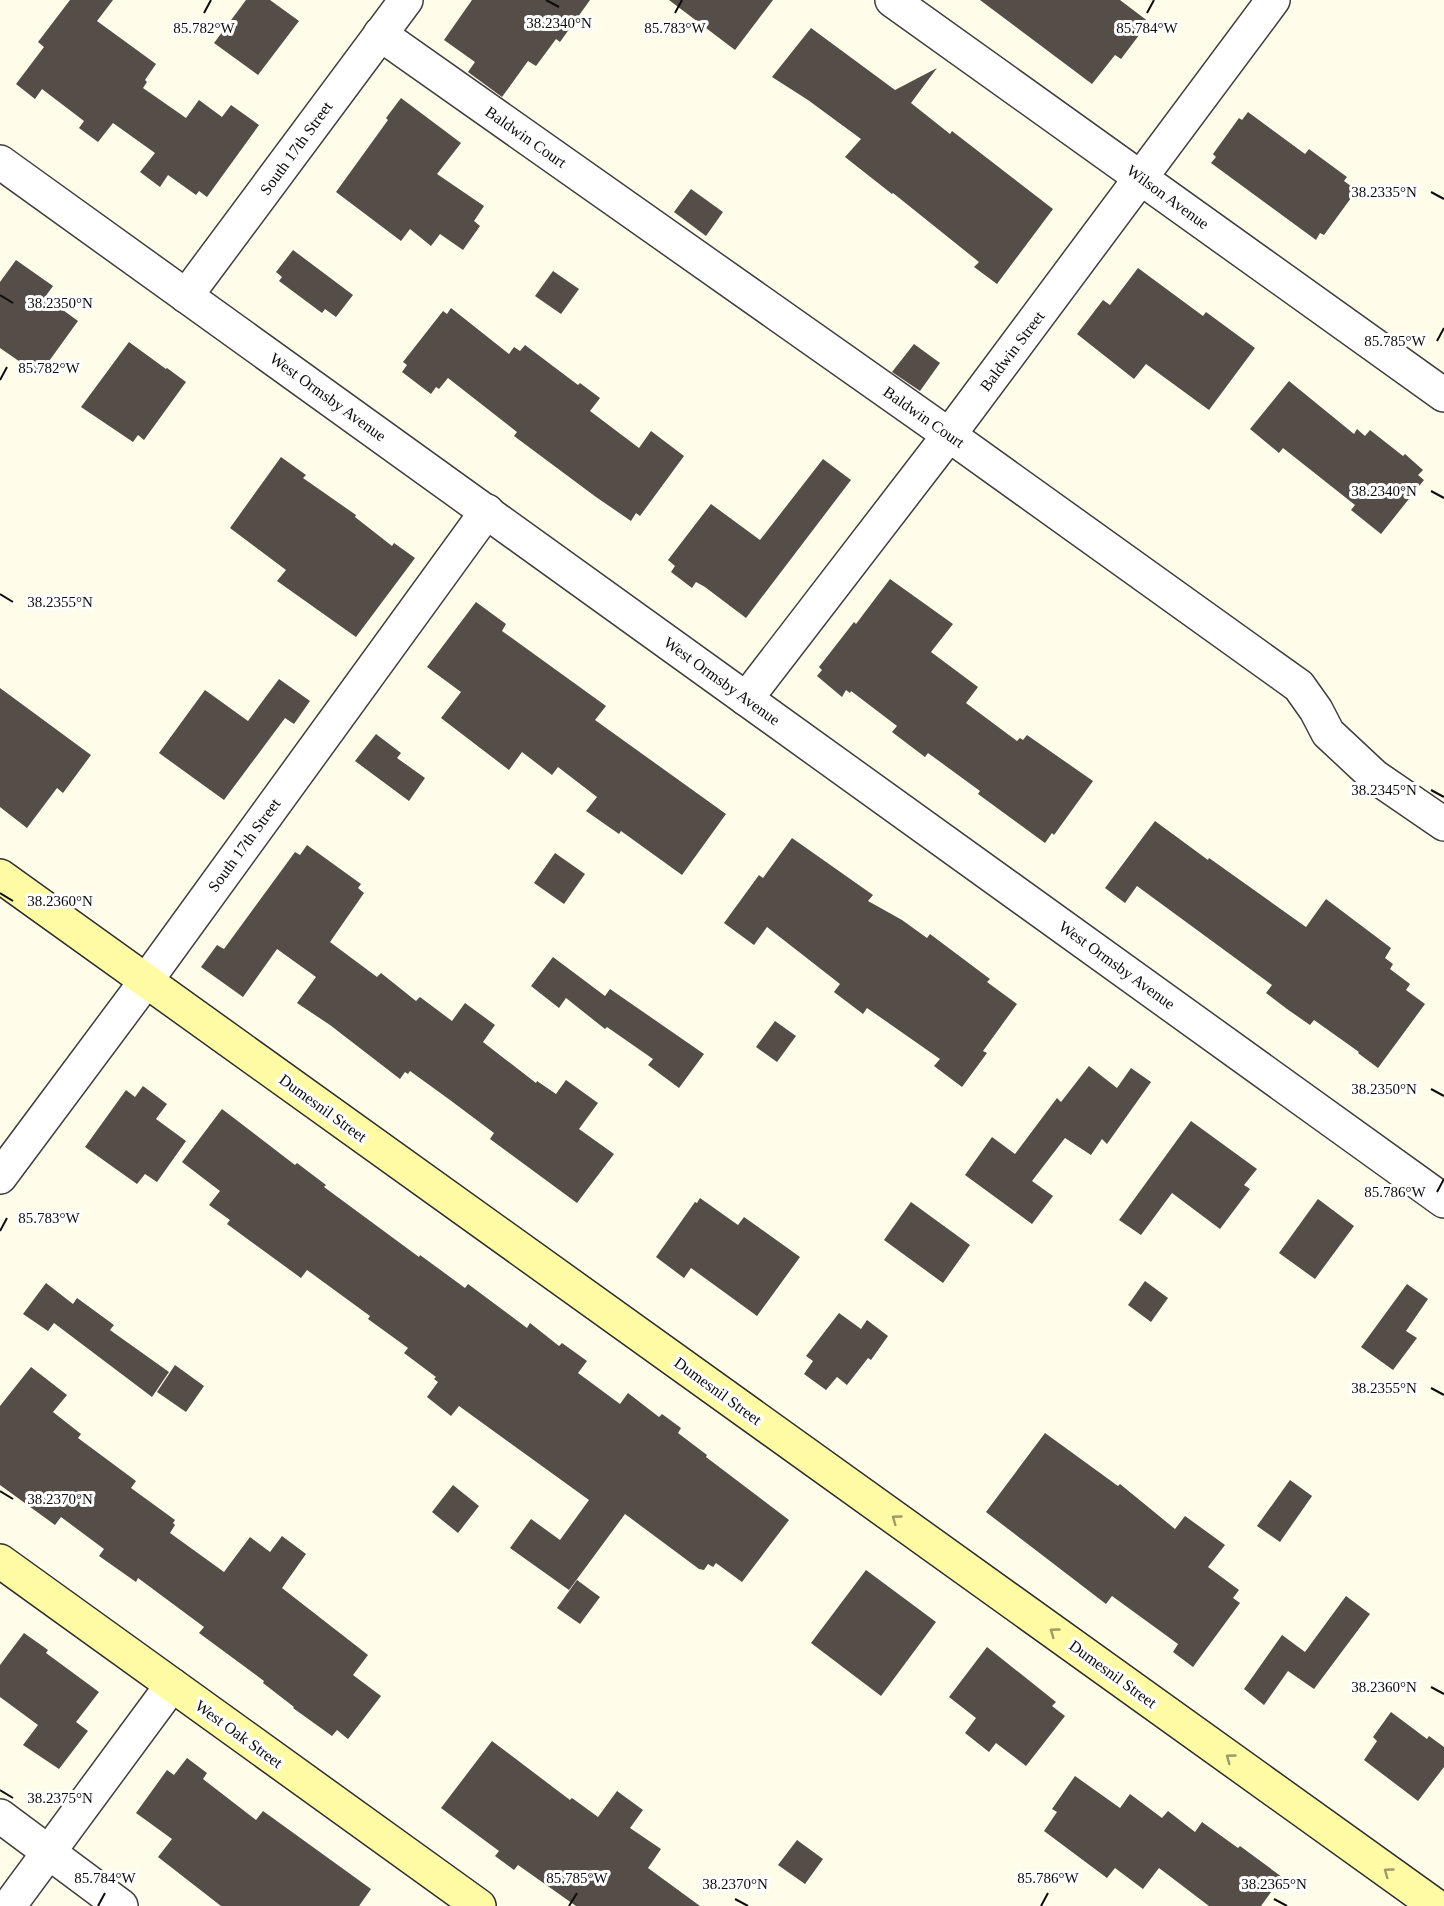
<svg xmlns="http://www.w3.org/2000/svg" width="1444" height="1906" font-family="Georgia,serif">
  <style>
    .building { fill: #554d48 }
    .lines { fill: none; stroke-linecap: round; stroke-linejoin: round }
    .street-casing { stroke: #3f3f3f; stroke-width: 36 }
    .secondary-casing { stroke: #2e2e2e; stroke-width: 36 }
    .street { stroke: #fff; stroke-width: 33 }
    .secondary { stroke: #fffba5; stroke-width: 33 }
    .oneway { stroke: #9e9b68 }
    .ticks { fill: none; stroke: #0c0c0c; stroke-width: 2 }
    .labels { text-anchor: middle; dominant-baseline: central; stroke-width: 6; stroke-linejoin: round; paint-order: stroke }
    .street-label { font-size: 16px; fill: #0c0c0c; stroke: #fff }
    .ticks-label { font-size: 15px; text-anchor: middle; fill: #0c0c0c; stroke: #fff; stroke-width: 6; stroke-linejoin: round; paint-order: stroke }
  </style>
  <rect width="100%" height="100%" fill="#fffcea"/>
  <g class="building">
    <path d="M70 0H113L97 21 156 64 145 80 147 82 143 88 186 118 199 100 222 117 231 105 259 125 207 197 199 191 196 195 168 175 160 187 140 172 155 153 113 123 98 142 79 128 84 121 42 89 35 99 16 84 44 47 38 42Z"/>
    <path d="M246 0H270L299 21 258 75 214 43Z"/>
    <path d="M472 0H590L560 42 556 39 536 66 528 61 502 97 468 72 475 62 444 40Z"/>
    <path d="M669 0H773L735 50Z"/>
    <path d="M980 0H1120L1149 22 1121 59 1115 55 1092 84Z"/>
    <path d="M811 28 895 90 937 68 911 103 950 134 952 131 1053 209 997 284 974 267 979 262 893 193 892 194 845 157 861 139 808 100 772 77Z"/>
    <path d="M401 98 461 143 437 174 484 206 474 221 480 226 463 250 440 234 431 246 410 229 401 241 336 192 388 120 386 118Z"/>
    <path d="M1248 112 1305 154 1309 149 1347 177 1344 181 1355 189 1349 196 1351 198 1324 235 1320 233 1316 240 1211 163 1216 157 1213 154 1239 118 1242 120Z"/>
    <path d="M691 189 723 212 706 236 674 212Z"/>
    <path d="M293 250 353 295 336 317 325 309 322 313 279 281 282 277 276 272Z"/>
    <path d="M16 260 53 286 45 297 78 321 39 375 0 348V282Z"/>
    <path d="M1138 268 1203 316 1206 312 1255 348 1209 410 1146 364 1134 379 1077 334 1103 300 1110 305Z"/>
    <path d="M553 271 579 289 561 314 535 296Z"/>
    <path d="M451 308 509 354 514 347 520 351 525 345 578 385 580 383 600 398 590 411 639 448 651 431 684 456 640 516 636 513 631 521 596 497 514 436 517 432 448 378 439 389 436 387 431 394 402 372 407 365 403 362 443 311 447 314Z"/>
    <path d="M129 342 166 369 167 368 186 382 144 440 138 435 133 442 81 407Z"/>
    <path d="M914 344 940 363 920 391 892 372Z"/>
    <path d="M1289 381 1354 434 1357 429 1365 436 1370 430 1403 456 1405 454 1423 470 1418 475 1424 480 1381 534 1351 510 1355 505 1283 448 1279 453 1250 429Z"/>
    <path d="M281 457 306 475 303 478 356 515 355 517 392 546 394 543 415 558 356 637 277 581 286 570 230 528Z"/>
    <path d="M823 459 851 480 746 618 705 587 696 582 692 588 671 572 675 566 668 560 711 504 760 540Z"/>
    <path d="M890 579 953 624 931 652 978 687 966 703 1017 741 1020 738 1023 740 1027 735 1093 781 1054 835 1052 833 1045 843 978 794 980 791 928 753 925 757 892 732 897 726 851 691 850 693 846 690 842 697 817 676 822 670 819 667 854 622 856 624Z"/>
    <path d="M476 602 506 624 502 631 606 706 595 720 726 814 682 875 621 831 619 834 586 811 597 797 558 767 552 775 522 752 509 770 441 718 461 692 427 667Z"/>
    <path d="M279 679 310 701 294 724 285 718 224 800 159 753 205 690 248 721Z"/>
    <path d="M0 688 91 755 63 793 57 788 27 828 0 807Z"/>
    <path d="M376 734 401 753 397 758 425 778 409 801 355 761Z"/>
    <path d="M1155 821 1208 860 1209 858 1306 927 1326 899 1391 948 1385 958 1393 964 1390 969 1410 984 1406 990 1425 1004 1378 1068 1358 1053 1359 1052 1314 1020 1310 1025 1287 1009 1266 993 1272 985 1137 886 1125 903 1105 888Z"/>
    <path d="M792 838 873 895 868 901 902 920 927 938 930 934 990 979 987 982 1017 1004 983 1051 987 1053 962 1087 934 1066 940 1059 867 1008 863 1014 834 992 840 984 767 927 754 945 724 923 759 875 763 878Z"/>
    <path d="M307 845 361 884 358 888 364 893 330 942 377 977 381 973 416 1001 420 997 452 1021 465 1003 495 1025 483 1042 536 1083 537 1081 556 1094 566 1080 598 1103 579 1129 614 1154 577 1203 490 1139 494 1133 450 1100 410 1071 408 1074 405 1072 400 1079 330 1025 297 1003 316 977 277 949 243 997 201 967 217 945 224 949 295 852 300 855Z"/>
    <path d="M555 853 585 874 564 904 534 883Z"/>
    <path d="M553 957 605 996 610 989 704 1054 679 1088 648 1065 653 1059 607 1027 605 1029 566 998 559 1008 531 986Z"/>
    <path d="M775 1021 796 1036 777 1062 756 1047Z"/>
    <path d="M1089 1066 1117 1088 1131 1068 1151 1082 1107 1144 1102 1139 1091 1155 1065 1138 1032 1181 1053 1196 1032 1224 965 1175 992 1137 1015 1154 1057 1098 1061 1102Z"/>
    <path d="M143 1086 167 1104 156 1119 186 1141 157 1182 145 1174 137 1184 85 1147 126 1090 135 1097Z"/>
    <path d="M222 1109 295 1165 297 1163 326 1185 324 1187 419 1257 420 1255 465 1288 468 1284 527 1328 530 1323 559 1346 562 1343 587 1361 578 1373 620 1404 628 1393 659 1417 662 1414 681 1428 678 1433 707 1455 706 1457 789 1520 742 1582 716 1563 713 1567 708 1564 704 1570 699 1569 625 1514 569 1590 510 1548 531 1519 560 1540 589 1500 459 1406 451 1416 427 1397 438 1382 434 1379 436 1377 404 1353 408 1348 368 1319 370 1316 307 1270 301 1278 227 1224 230 1220 209 1205 220 1191 182 1162Z"/>
    <path d="M1191 1121 1257 1169 1244 1185 1250 1189 1220 1229 1172 1193 1141 1235 1119 1220Z"/>
    <path d="M700 1198 738 1225 744 1217 800 1257 757 1316 691 1268 684 1278 656 1257 695 1202 697 1203Z"/>
    <path d="M1318 1199 1354 1226 1315 1279 1279 1253Z"/>
    <path d="M911 1202 970 1245 943 1283 884 1240Z"/>
    <path d="M1145 1281 1168 1298 1151 1322 1128 1305Z"/>
    <path d="M46 1283 73 1304 77 1298 114 1325 110 1330 169 1372 152 1397 54 1323 48 1331 23 1314Z"/>
    <path d="M1407 1284 1428 1299 1406 1331 1417 1338 1393 1370 1361 1347Z"/>
    <path d="M839 1313 861 1329 867 1320 888 1336 871 1360 868 1358 847 1385 837 1377 826 1390 804 1374 813 1361 806 1356Z"/>
    <path d="M175 1365 204 1386 186 1412 157 1392Z"/>
    <path d="M31 1367 67 1395 53 1412 81 1434 78 1438 136 1481 131 1488 175 1520 173 1523 175 1525 170 1533 224 1572 250 1537 270 1552 282 1536 306 1554 282 1588 368 1655 353 1675 381 1696 348 1739 337 1730 332 1736 293 1708 294 1707 263 1683 264 1681 199 1633 204 1627 138 1578 136 1582 99 1556 104 1549 61 1517 55 1525 0 1485V1406Z"/>
    <path d="M1045 1433 1118 1486 1120 1484 1175 1529 1185 1516 1225 1545 1208 1567 1239 1590 1233 1598 1240 1603 1193 1667 1173 1652 1178 1644 1112 1596 1106 1604 986 1512Z"/>
    <path d="M1290 1480 1312 1496 1280 1542 1257 1526Z"/>
    <path d="M453 1485 479 1506 458 1533 432 1512Z"/>
    <path d="M866 1570 936 1622 881 1696 811 1643Z"/>
    <path d="M577 1580 600 1597 580 1624 557 1608Z"/>
    <path d="M1346 1596 1370 1614 1314 1689 1288 1671 1264 1705 1244 1689 1282 1635 1305 1652Z"/>
    <path d="M24 1633 48 1650 46 1653 99 1692 76 1722 88 1731 59 1769 23 1745 38 1725 0 1697V1665Z"/>
    <path d="M987 1647 1056 1702 1052 1706 1065 1716 1026 1766 996 1743 989 1752 965 1733 976 1718 949 1697Z"/>
    <path d="M1391 1712 1427 1739 1429 1736 1444 1747V1767L1418 1801 1364 1760 1377 1741 1373 1737Z"/>
    <path d="M492 1741 570 1800 572 1798 598 1817 617 1791 643 1810 630 1828 661 1849 648 1868 700 1906H576L518 1865 514 1870 495 1856 499 1851 441 1808Z"/>
    <path d="M187 1758 207 1773 203 1779 256 1820 263 1811 371 1889 359 1906H221L158 1857 172 1839 136 1813 167 1770 174 1775Z"/>
    <path d="M1075 1776 1120 1808 1130 1794 1162 1818 1168 1811 1195 1832 1202 1822 1238 1848 1240 1846 1282 1877 1261 1906H1209L1159 1868 1143 1889 1115 1868 1107 1878 1044 1831 1057 1812 1052 1809Z"/>
    <path d="M797 1840 823 1859 805 1884 778 1865Z"/>
  </g>
  <g class="lines">
    <g class="street-casing">
      <g id="street">
        <path d="M892 0 1444 395"/>
        <path d="M380 34 949 435 1299 686 1316 710 1328 733 1374 776 1444 824"/>
        <path d="M0 162 1444 1201"/>
        <path d="M186 296 406 0"/>
        <path d="M746 699 949 435 1273 0"/>
        <path d="M0 1177 146 981 487 511"/>
        <path d="M0 1816 121 1906"/>
        <path d="M9 1906 172 1685"/>
      </g>
    </g>
    <g class="secondary-casing">
      <g id="secondary">
        <path d="M0 876 1436 1906"/>
        <path d="M0 1561 479 1906"/>
      </g>
    </g>
    <use href="#street" class="street"/>
    <use href="#secondary" class="secondary"/>
  </g>
  <defs><path id="oneway-chevron" d="M-2-3.5L2.5 0L-2 3.5" fill="none" stroke-width="1.6" stroke-linecap="round" stroke-linejoin="round" transform="scale(1.5)"/></defs>
  <g class="oneway">
    <use href="#oneway-chevron" transform="translate(896 1519) rotate(-144)"/>
    <use href="#oneway-chevron" transform="translate(1054 1632) rotate(-144)"/>
    <use href="#oneway-chevron" transform="translate(1230 1758) rotate(-144)"/>
    <use href="#oneway-chevron" transform="translate(1388 1872) rotate(-144)"/>
  </g>
  <path class="ticks" d="M546 0 559 7M204 13 211 0M675 13 682 0M1147 13 1154 0M1431 192 1444 199M0 295 13 303M1437 341 1444 328M0 380 7 367M1431 491 1444 498M0 594 13 602M1431 790 1444 797M0 893 13 901M1431 1089 1444 1096M1437 1192 1444 1179M0 1231 7 1218M1431 1388 1444 1395M0 1491 13 1499M1431 1687 1444 1694M0 1790 13 1798M735 1899 748 1906M1274 1899 1287 1906M98 1906 105 1893M569 1906 577 1893M1041 1906 1048 1893"/>
  <g class="labels">
    <g class="street-label">
      <text transform="translate(526 137) rotate(35)">Baldwin Court</text>
      <text transform="translate(296 148) rotate(-54)">South 17th Street</text>
      <text transform="translate(1168 197) rotate(36)">Wilson Avenue</text>
      <text transform="translate(1012 351) rotate(-53)">Baldwin Street</text>
      <text transform="translate(328 397) rotate(36)">West Ormsby Avenue</text>
      <text transform="translate(924 417) rotate(35)">Baldwin Court</text>
      <text transform="translate(722 681) rotate(36)">West Ormsby Avenue</text>
      <text transform="translate(244 845) rotate(-54)">South 17th Street</text>
      <text transform="translate(1117 965) rotate(36)">West Ormsby Avenue</text>
      <text transform="translate(323 1108) rotate(36)">Dumesnil Street</text>
      <text transform="translate(718 1391) rotate(36)">Dumesnil Street</text>
      <text transform="translate(1113 1674) rotate(36)">Dumesnil Street</text>
      <text transform="translate(239 1734) rotate(36)">West Oak Street</text>
    </g>
  </g>
  <g class="ticks-label">
    <text x="559" y="28">38.2340°N</text>
    <text x="204" y="33">85.782°W</text>
    <text x="675" y="33">85.783°W</text>
    <text x="1147" y="33">85.784°W</text>
    <text x="1384" y="197">38.2335°N</text>
    <text x="60" y="308">38.2350°N</text>
    <text x="1395" y="346">85.785°W</text>
    <text x="49" y="373">85.782°W</text>
    <text x="1384" y="496">38.2340°N</text>
    <text x="60" y="607">38.2355°N</text>
    <text x="1384" y="795">38.2345°N</text>
    <text x="60" y="906">38.2360°N</text>
    <text x="1384" y="1094">38.2350°N</text>
    <text x="1395" y="1197">85.786°W</text>
    <text x="49" y="1223">85.783°W</text>
    <text x="1384" y="1393">38.2355°N</text>
    <text x="60" y="1504">38.2370°N</text>
    <text x="1384" y="1692">38.2360°N</text>
    <text x="60" y="1803">38.2375°N</text>
    <text x="105" y="1883">85.784°W</text>
    <text x="577" y="1883">85.785°W</text>
    <text x="1048" y="1883">85.786°W</text>
    <text x="735" y="1889">38.2370°N</text>
    <text x="1274" y="1889">38.2365°N</text>
  </g>
</svg>
